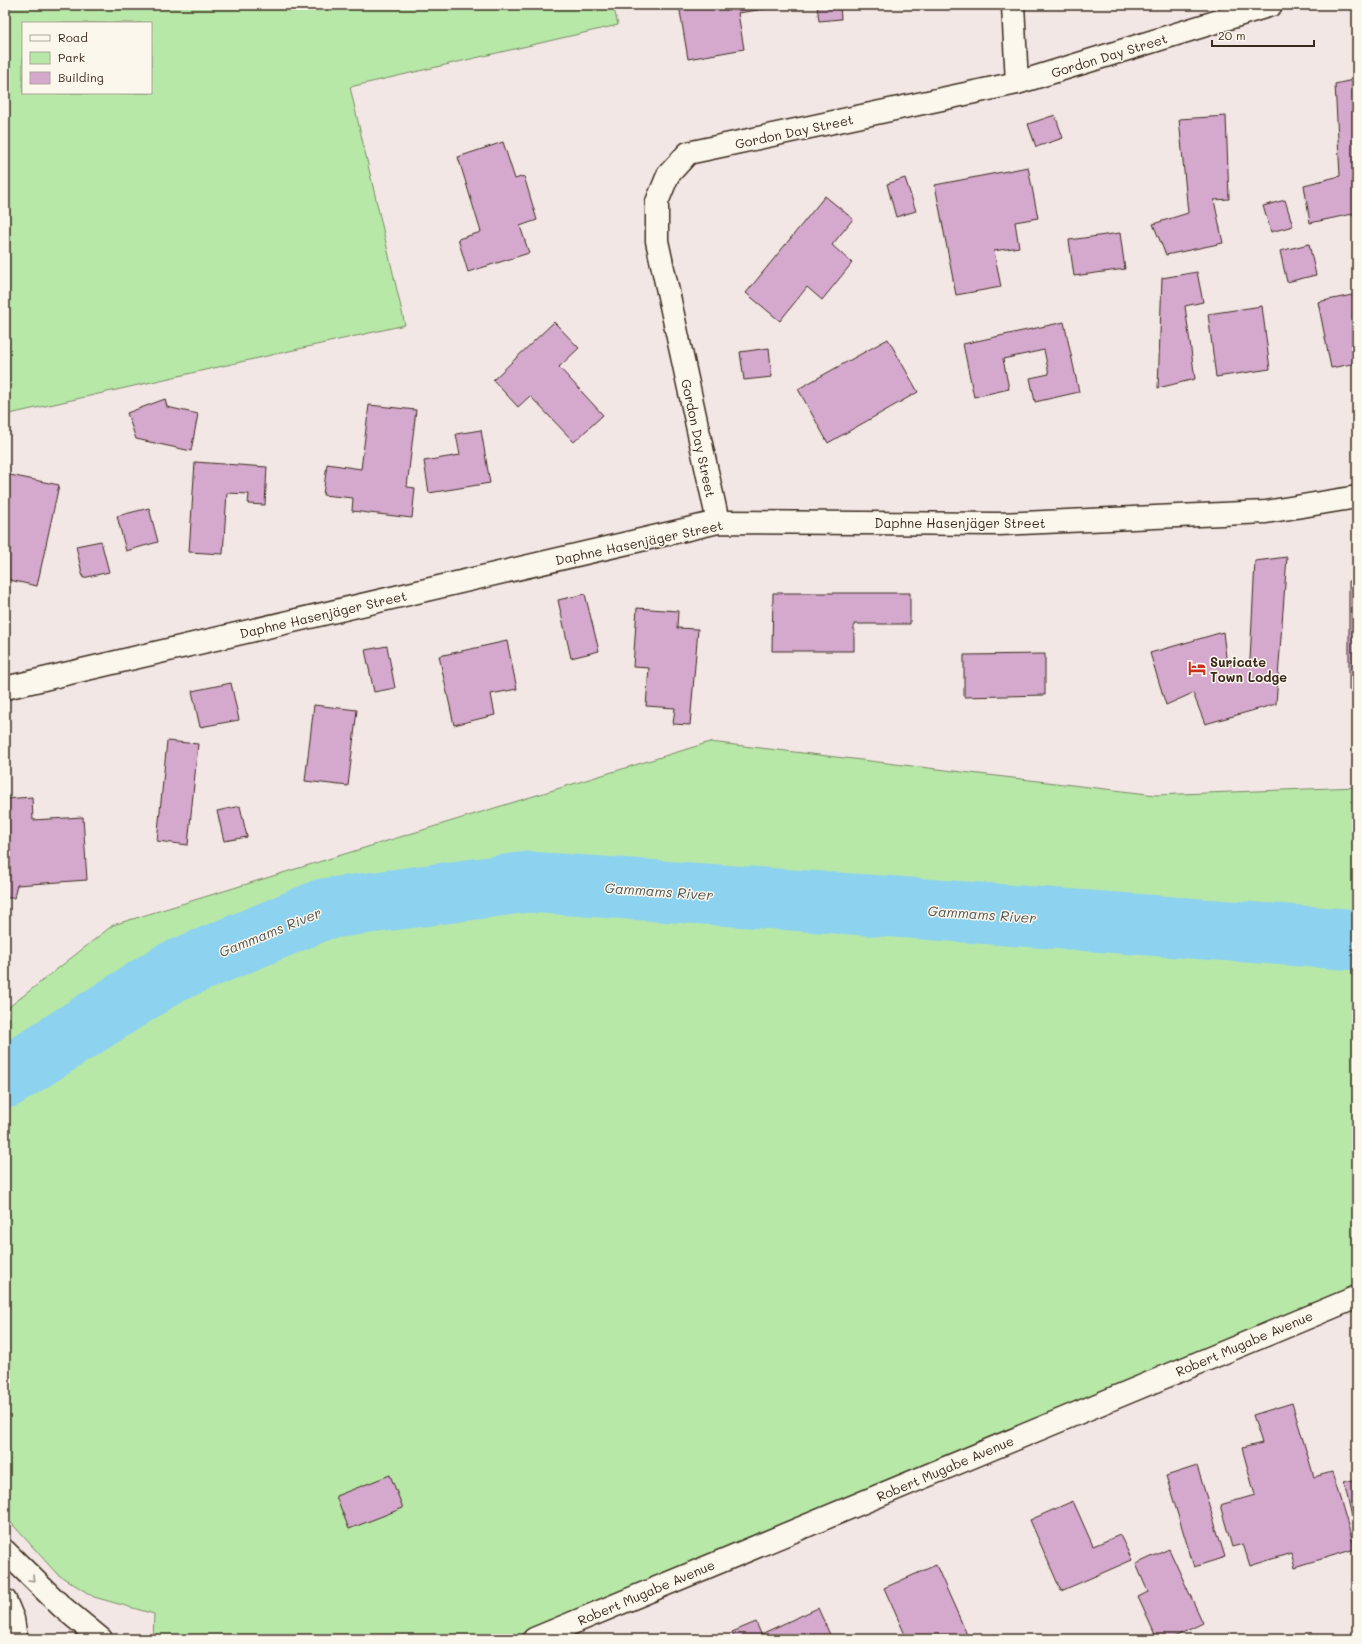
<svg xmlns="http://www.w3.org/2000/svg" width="1362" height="1644" font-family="Mali,sans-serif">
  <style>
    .green { fill: #b7e8a8; stroke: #798963; fill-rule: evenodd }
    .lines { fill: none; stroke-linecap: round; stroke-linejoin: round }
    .river { stroke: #8dd2ef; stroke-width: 61 }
    .building { fill: #d4a9cd; stroke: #3b2a1e }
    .street-casing { stroke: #3b2a1e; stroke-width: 25 }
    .secondary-casing { stroke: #3b2a1e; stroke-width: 25 }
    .street { stroke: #fbf7ec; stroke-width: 22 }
    .secondary { stroke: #fbf7ec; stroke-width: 22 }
    .oneway { stroke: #9b9085 }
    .labels { text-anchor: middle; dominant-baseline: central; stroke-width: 3; stroke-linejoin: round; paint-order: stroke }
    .street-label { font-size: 13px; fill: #3b2a1e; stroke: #fbf7ec }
    .poi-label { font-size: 13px; font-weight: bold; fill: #3b2a1e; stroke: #fbf7ec; text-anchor: start }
    .water-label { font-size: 14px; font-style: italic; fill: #505452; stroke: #fbf7ec }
  </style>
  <rect width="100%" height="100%" fill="#f3e7e6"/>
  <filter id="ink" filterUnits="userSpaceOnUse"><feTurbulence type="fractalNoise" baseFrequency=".025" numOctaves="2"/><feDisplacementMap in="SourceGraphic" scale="8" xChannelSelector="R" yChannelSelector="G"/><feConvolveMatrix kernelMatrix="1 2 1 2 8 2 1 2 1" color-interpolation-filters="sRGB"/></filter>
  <g filter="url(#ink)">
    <g class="green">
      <path d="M5 5H613L618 25 350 87 405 325 5 415ZM23 23H151V93H23Z"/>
      <path d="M710 742 1156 795 1357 787V1297L534 1639H153L154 1614 94 1597 57 1574 5 1516V1040L7 1039 9 1007 113 925Z"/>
    </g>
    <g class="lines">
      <path class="river" d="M5 1078 170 973 324 909 528 882 896 907 1357 940"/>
    </g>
    <g class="building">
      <path d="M679 5H784V6L738 13 744 49 688 59Z"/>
      <path d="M817 5H840L841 19 819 21Z"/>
      <path d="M1357 79V213L1310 223 1304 185 1340 176 1335 84Z"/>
      <path d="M1055 115 1063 138 1036 147 1028 124Z"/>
      <path d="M1226 116 1229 199 1214 200 1223 243 1166 255 1153 224 1188 213 1179 119Z"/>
      <path d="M503 142 515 179 524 176 537 220 520 226 529 253 468 272 458 239 481 232 458 157Z"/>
      <path d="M1028 167 1038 218 1015 222 1019 247 994 251 1001 287 956 295 935 185Z"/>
      <path d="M905 178 916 211 896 217 887 184Z"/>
      <path d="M825 196 853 219 832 245 852 263 822 300 807 287 780 321 746 293Z"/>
      <path d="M1285 200 1293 226 1271 232 1263 206Z"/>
      <path d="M1120 233 1125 269 1074 276 1069 240Z"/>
      <path d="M1309 244 1316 275 1287 282 1280 251Z"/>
      <path d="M1197 272 1203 302 1185 306 1195 379 1158 388 1162 278Z"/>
      <path d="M1357 294V363L1331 368 1318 302Z"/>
      <path d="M1262 306 1270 369 1216 377 1208 314Z"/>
      <path d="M554 322 579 348 559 367 603 415 574 442 530 396 518 407 493 380Z"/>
      <path d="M1064 322 1079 392 1035 402 1030 378 1049 374 1044 350 1003 359 1009 389 974 397 963 344Z"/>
      <path d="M888 339 918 392 828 443 798 389Z"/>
      <path d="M769 348 772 377 744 380 740 352Z"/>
      <path d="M165 399 167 407 198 414 191 451 136 439 127 413Z"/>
      <path d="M369 405 416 410 407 487 415 488 412 518 352 511 353 498 323 495 327 464 361 469Z"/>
      <path d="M481 430 490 483 429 493 424 461 460 455 456 434Z"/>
      <path d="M195 462 267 467 265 505 248 504 249 494 227 493 223 554 189 552Z"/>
      <path d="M5 474 59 485 37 586 5 579V554L10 530 5 529Z"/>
      <path d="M149 508 158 542 126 551 117 516Z"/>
      <path d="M101 541 109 572 83 578 76 546Z"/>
      <path d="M1287 557 1276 704 1205 724 1193 693 1166 705 1150 653 1223 632 1227 665 1250 660 1255 561Z"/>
      <rect x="1349" y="581" width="8" height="109"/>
      <path d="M773 593H910V624H854V651H772Z"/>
      <path d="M585 594 599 651 571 658 558 600Z"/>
      <path d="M637 608 678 611 677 628 698 629 690 725 673 724 675 708 646 706 649 668 633 667Z"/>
      <path d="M507 641 517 689 491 694 495 715 454 725 439 656Z"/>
      <path d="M387 646 395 688 374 692 365 650Z"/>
      <path d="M1045 654V695L964 697V655Z"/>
      <path d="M231 683 239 720 200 727 192 691Z"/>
      <path d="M314 705 357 710 348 786 305 781Z"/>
      <path d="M167 741 198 744 188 845 157 841Z"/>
      <path d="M32 797 33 820 83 817 87 880 17 885 14 898H5V799Z"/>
      <path d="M240 806 247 837 224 841 217 811Z"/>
      <path d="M1292 1403 1314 1477 1332 1472 1355 1549 1295 1567 1291 1553 1250 1566 1243 1544 1232 1547 1220 1505 1255 1495 1242 1448 1262 1443 1253 1415Z"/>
      <path d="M1197 1466 1225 1557 1194 1567 1166 1476Z"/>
      <path d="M390 1475 403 1508 349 1529 336 1496Z"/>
      <path d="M1357 1479V1534H1356L1344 1482Z"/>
      <path d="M1073 1501 1093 1546 1120 1535 1132 1560 1061 1591 1030 1520Z"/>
      <path d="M1169 1549 1203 1623 1170 1639H1157L1138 1597 1148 1592 1136 1564Z"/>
      <path d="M936 1565 969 1639H907L884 1588Z"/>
      <path d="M818 1608 832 1639H735L732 1632 756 1622 761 1634Z"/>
    </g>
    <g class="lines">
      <g class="street-casing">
        <g id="street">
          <path d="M1013 5 1017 83"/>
          <path d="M718 522 657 241V202L668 175 688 153 1017 83 1271 5"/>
          <path d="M5 688 718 522 999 524 1266 512 1357 497"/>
          <path d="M5 1551 61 1606 101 1639"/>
          <path d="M5 1600 13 1619 16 1639"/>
        </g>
      </g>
      <g class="secondary-casing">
        <path id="secondary" d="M534 1639 1357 1297"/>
      </g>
      <use href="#street" class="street"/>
      <use href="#secondary" class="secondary"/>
    </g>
    <defs><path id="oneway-chevron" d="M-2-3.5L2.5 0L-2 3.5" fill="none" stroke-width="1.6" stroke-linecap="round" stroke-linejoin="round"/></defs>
    <use class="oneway" href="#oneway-chevron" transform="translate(32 1579) rotate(46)"/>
  </g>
  <defs>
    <g id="hotel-bare" transform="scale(1.38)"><path d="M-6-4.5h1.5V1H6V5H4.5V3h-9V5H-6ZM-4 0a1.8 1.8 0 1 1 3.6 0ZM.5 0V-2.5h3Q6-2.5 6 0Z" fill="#c8321e" stroke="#fbf7ec" stroke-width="2.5" paint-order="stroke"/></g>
  </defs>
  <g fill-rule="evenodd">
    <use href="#hotel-bare" x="1197" y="668"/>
  </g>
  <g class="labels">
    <g class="street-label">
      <text transform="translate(1109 55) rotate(-17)">Gordon Day Street</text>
      <text transform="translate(794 131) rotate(-12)">Gordon Day Street</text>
      <text transform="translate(699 438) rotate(78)">Gordon Day Street</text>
      <text x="960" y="522">Daphne Hasenjäger Street</text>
      <text transform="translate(639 542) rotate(-12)">Daphne Hasenjäger Street</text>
      <text transform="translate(323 614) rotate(-13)">Daphne Hasenjäger Street</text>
      <text transform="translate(1244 1343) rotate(-23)">Robert Mugabe Avenue</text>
      <text transform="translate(945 1468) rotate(-23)">Robert Mugabe Avenue</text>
      <text transform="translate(646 1592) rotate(-23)">Robert Mugabe Avenue</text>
    </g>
    <g class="poi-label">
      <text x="1210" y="661">Suricate<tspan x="1210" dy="15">Town Lodge</tspan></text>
    </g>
    <g class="water-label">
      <text transform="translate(659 891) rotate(4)">Gammams River</text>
      <text transform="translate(982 914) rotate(4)">Gammams River</text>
      <text transform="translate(270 932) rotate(-22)">Gammams River</text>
    </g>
  </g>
  <rect width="1362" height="1644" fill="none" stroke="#fbf7ec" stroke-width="20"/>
  <rect x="10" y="10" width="1342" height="1624" fill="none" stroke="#3b2a1e" stroke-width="1.5" filter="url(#ink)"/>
  <rect x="22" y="22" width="130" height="72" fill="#fbf7ec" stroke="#aea59a"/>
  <rect x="30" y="35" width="20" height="6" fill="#fbf7ec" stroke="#aea59a"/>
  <text x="58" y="42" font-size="12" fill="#3b2a1e">Road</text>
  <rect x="30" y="52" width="20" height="12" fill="#b7e8a8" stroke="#aea59a"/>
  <text x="58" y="62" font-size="12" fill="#3b2a1e">Park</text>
  <rect x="30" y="72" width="20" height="12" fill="#d4a9cd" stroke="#aea59a"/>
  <text x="58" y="82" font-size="12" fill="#3b2a1e">Building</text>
  <path d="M1212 40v6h102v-6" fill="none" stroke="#3b2a1e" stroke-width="2"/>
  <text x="1218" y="40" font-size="12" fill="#3b2a1e" stroke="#fbf7ec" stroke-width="3" paint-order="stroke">20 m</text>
</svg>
